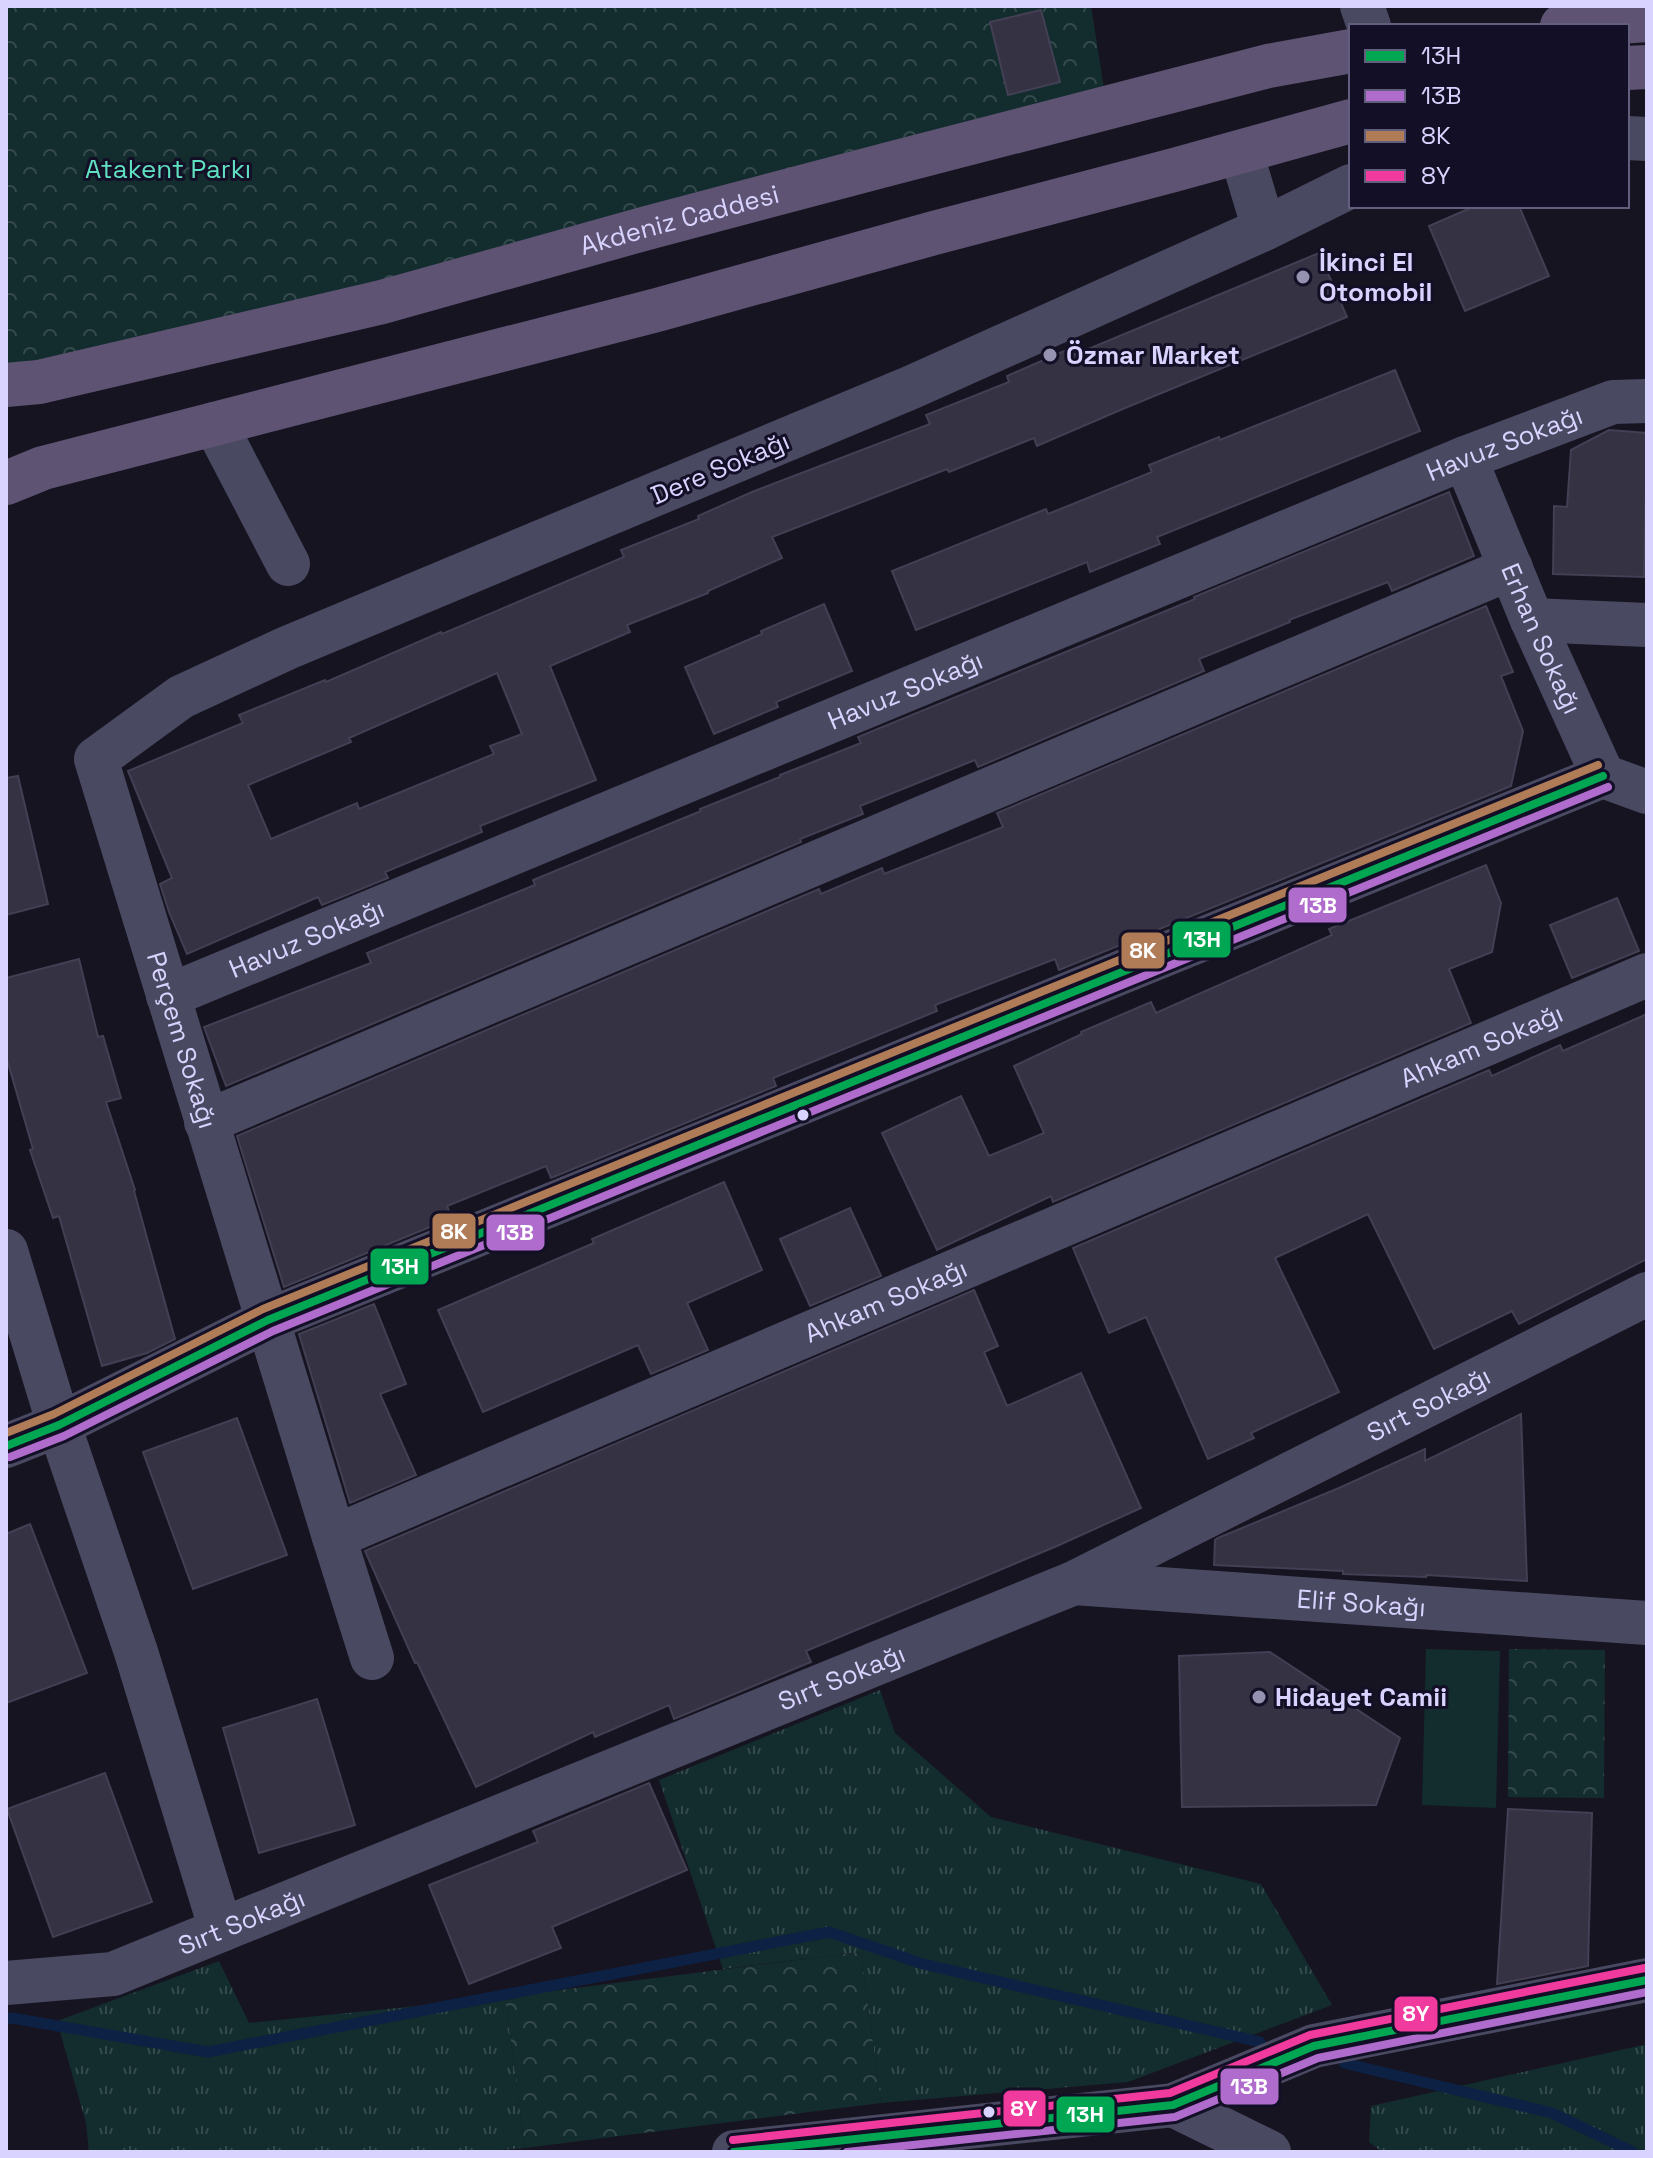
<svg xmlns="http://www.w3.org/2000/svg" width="1653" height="2158" font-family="'Space Grotesk',sans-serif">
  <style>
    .grass { fill: url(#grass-tufts) }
    .forest { fill: url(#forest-crowns) }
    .garden { fill: #132c2d }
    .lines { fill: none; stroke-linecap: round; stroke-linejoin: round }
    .stream { stroke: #0d2144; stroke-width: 11 }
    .building { fill: #343243; stroke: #433f54; stroke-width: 2; fill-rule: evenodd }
    .minor { stroke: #4a4962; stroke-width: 44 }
    .major { stroke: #5e5373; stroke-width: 44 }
    .bus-1-casing { stroke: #130f26; stroke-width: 14 }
    .bus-2-casing { stroke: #130f26; stroke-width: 14 }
    .bus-3-casing { stroke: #130f26; stroke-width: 14 }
    .bus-4-casing { stroke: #130f26; stroke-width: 14 }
    .bus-1 { stroke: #00a651; stroke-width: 8 }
    .bus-2 { stroke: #b06ccc; stroke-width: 8 }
    .bus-3 { stroke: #b07c57; stroke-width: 8 }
    .bus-4 { stroke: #f13a9d; stroke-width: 8 }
    .poi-dot { fill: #9591b1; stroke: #130f26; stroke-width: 3 }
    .bus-dot { fill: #d9d4ff; stroke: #130f26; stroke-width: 3 }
    .labels { text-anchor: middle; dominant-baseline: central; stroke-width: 6; stroke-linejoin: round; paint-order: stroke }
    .park-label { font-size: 26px; fill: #5fe0c0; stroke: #130f26 }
    .street-label { font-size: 26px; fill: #d9d4ff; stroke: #130f26 }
    .poi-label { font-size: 26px; font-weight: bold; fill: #d9d4ff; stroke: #130f26; text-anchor: start }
    .line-badge { stroke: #130f26; stroke-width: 3 }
    .badge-label { font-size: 22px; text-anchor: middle; font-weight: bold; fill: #fff }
  </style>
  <defs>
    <pattern id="grass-tufts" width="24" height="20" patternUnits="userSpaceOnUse" patternTransform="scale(2)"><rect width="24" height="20" fill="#132c2d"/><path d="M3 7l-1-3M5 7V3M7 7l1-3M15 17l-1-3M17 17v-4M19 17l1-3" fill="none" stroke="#354a4c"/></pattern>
    <pattern id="forest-crowns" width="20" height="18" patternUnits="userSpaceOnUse" patternTransform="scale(2)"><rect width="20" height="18" fill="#132c2d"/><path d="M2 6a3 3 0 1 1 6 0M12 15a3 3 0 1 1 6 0" fill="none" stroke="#354a4c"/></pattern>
  </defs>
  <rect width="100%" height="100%" fill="#161421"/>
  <g class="grass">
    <path d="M880 1690 895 1733 991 1817 1261 1884 1332 2005 1128 2082 881 2103 861 1952 723 1969 659 1780Z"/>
    <path d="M219 1961 249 2023 505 1997 525 2148 472 2152H89L86 2123 57 2021Z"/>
    <path d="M1647 2044V2152H1382L1369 2142 1371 2106Z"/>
  </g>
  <g class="forest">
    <path d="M6 6H1091L1105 95 708 202 37 362 6 364Z"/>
    <path d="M1509 1649 1605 1650 1604 1798 1508 1797Z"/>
    <path d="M861 1952 881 2103 525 2148 505 1997Z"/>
  </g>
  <path class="garden" d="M1426 1649 1500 1651 1496 1808 1422 1805Z"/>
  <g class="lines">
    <g class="stream">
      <path d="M6 2019 12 2018 208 2052 829 1932 923 1964 1260 2042"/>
      <path d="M1344 2063 1552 2113 1633 2152"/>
    </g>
  </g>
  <g class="building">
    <path d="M1041 10 1060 82 1008 95 990 22Z"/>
    <path d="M1475 206H1519L1549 276 1465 311 1429 226Z"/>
    <path d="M1319 253 1347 317 1125 408 1037 446 1034 438 949 472 947 469 772 537 782 558 708 591V593L627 625 630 632 550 666 596 780 480 826 482 832 385 872 388 878 322 905 318 897 187 954 169 912 160 884 172 878 128 771 243 723 239 715 325 680 326 682 441 632 442 634 624 557 621 550 699 519 698 516 752 492 930 424 926 415 1009 382 1007 376 1071 348 1074 355ZM497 673 522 734 490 746 494 754 359 809 357 803 271 839 248 785 351 742 349 738Z"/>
    <path d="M1395 370 1420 431 1157 537 1160 544 1090 572 1087 562 916 630 892 571 1046 509 1048 514 1152 472 1149 465 1219 437 1220 440Z"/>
    <path d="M1609 430 1647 433 1644 577 1553 574 1554 506 1567 507 1571 450Z"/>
    <path d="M1449 492 1474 556 1392 591 1388 582 1289 620 1290 622 1199 659 1204 671 978 767 975 760 860 806 863 814 800 839 801 842 226 1086 204 1027 371 963 367 953 535 885 533 880 701 811 700 809 780 777V775L861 743 858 737 1195 599 1194 597Z"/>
    <path d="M824 604 852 671 776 702 778 707 714 734 685 667 762 634 761 631Z"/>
    <path d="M1486 606 1513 672 1501 676 1523 731 1511 786 1059 970 1055 959 935 1005 937 1011 773 1078 776 1086 551 1178 546 1166 447 1206 452 1218 284 1287 237 1136 819 889 821 894 882 868 884 874 1003 827 997 813Z"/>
    <path d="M18 776 48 904 6 915V778Z"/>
    <path d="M1486 865 1501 903 1492 952 1449 969 1471 1023 1053 1202 1051 1196 937 1250 882 1133 961 1096 989 1156 1044 1133 1014 1066 1082 1034 1081 1032 1151 1002 1156 1013 1332 935 1329 929Z"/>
    <path d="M1617 898 1639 951 1572 978 1550 925Z"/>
    <path d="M79 959 98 1037 103 1036 121 1098 106 1102 135 1190 134 1191 175 1339 147 1353 102 1366 59 1216 53 1218 30 1150 33 1149 6 1056V978Z"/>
    <path d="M1647 1014V1259L1519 1324 1512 1311 1434 1349 1368 1214 1275 1258 1339 1392 1251 1433 1254 1438 1208 1459 1146 1317 1109 1333 1073 1248 1489 1070 1492 1076 1560 1045 1563 1051Z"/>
    <path d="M724 1182 762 1270 687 1303 708 1350 651 1374 638 1345 483 1412 438 1310 594 1243 592 1239Z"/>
    <path d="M850 1208 881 1276 810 1306 780 1239Z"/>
    <path d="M974 1290 998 1346 984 1352 1007 1406 1081 1373 1141 1508 1057 1546 806 1651 811 1662 727 1697 674 1719 669 1705 595 1737 593 1732 476 1787 417 1662 415 1663 365 1551Z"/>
    <path d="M374 1304 406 1384 380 1394 416 1475 350 1503 299 1334Z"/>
    <path d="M1521 1414 1527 1581 1426 1575V1577L1343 1574V1571L1214 1565 1215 1540 1218 1538 1339 1488 1425 1449V1461Z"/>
    <path d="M237 1418 287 1555 193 1589 143 1452Z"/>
    <path d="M30 1524 87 1673 6 1703V1534Z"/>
    <path d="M1270 1652 1400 1738 1376 1805 1182 1807 1179 1656Z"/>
    <path d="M317 1699 355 1825 259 1853 223 1728Z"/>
    <path d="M105 1773 152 1902 53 1937 7 1809Z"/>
    <path d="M649 1783 687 1870 552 1927 561 1948 469 1984 429 1885 538 1842 533 1831Z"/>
    <path d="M1508 1809 1592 1813 1588 1966 1497 1984Z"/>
  </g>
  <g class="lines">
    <g class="minor">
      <path d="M1362 6 1369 26"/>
      <path d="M1627 138 1647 139"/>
      <path d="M1241 152 1264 229"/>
      <path id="s1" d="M1351 186 1264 229 912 387 287 648 181 697 96 759 334 1537 1647 975"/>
      <path d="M215 424 288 564"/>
      <path id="s2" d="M1465 458 1532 620 1603 776 1647 792"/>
      <path d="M1532 620 1647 625"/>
      <path id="s3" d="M168 996 1465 458 1613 402 1647 401"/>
      <path d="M206 1122 1511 568"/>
      <path d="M6 1251 59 1425 136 1652 221 1930"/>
      <path d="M6 1446 59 1425 268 1320 1603 776"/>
      <path d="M334 1537 372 1658"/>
      <path id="s4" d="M1074 1583 1647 1623"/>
      <path id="s5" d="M6 1983 113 1974 1074 1583 1647 1294"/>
      <path d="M1173 2105 1269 2152"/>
      <path d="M734 2152 1173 2105 1314 2046 1647 1980"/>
    </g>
    <g class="major">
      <path d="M1562 26 1647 20"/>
      <path d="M1627 68 1647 67"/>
      <path id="s6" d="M6 385 39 382 382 302 647 228 889 164 1268 66 1351 51"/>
      <path d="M6 483 43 468 657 310 934 233 1174 170 1351 121"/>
    </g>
    <g class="bus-1-casing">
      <g id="bus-1">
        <path d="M6 1446 59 1425 268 1320 1603 776"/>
        <path d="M734 2152 1173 2105 1314 2046 1647 1980"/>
      </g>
    </g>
    <g class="bus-2-casing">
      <g id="bus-2">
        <path d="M10 1457 64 1436 273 1331 1608 787"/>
        <path d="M847 2152 1175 2117 1318 2058 1647 1992"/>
      </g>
    </g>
    <g class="bus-3-casing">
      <path id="bus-3" d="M6 1433 54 1414 263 1309 1598 765"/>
    </g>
    <g class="bus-4-casing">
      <path id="bus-4" d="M733 2140 1170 2093 1310 2035 1645 1968"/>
    </g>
    <use href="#bus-1" class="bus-1"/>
    <use href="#bus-2" class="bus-2"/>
    <use href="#bus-3" class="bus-3"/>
    <use href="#bus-4" class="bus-4"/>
  </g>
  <g class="poi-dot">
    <circle cx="1303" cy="277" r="8"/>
    <circle cx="1050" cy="355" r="8"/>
    <circle cx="1259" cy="1697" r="8"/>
  </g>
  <g class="bus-dot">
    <circle cx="803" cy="1115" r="7"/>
    <circle cx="989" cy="2112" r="7"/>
  </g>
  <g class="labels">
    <g class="park-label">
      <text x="168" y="169">Atakent Parkı</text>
    </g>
    <g class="street-label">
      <text stroke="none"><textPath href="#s6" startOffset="694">Akdeniz Caddesi</textPath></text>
      <text stroke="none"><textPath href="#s3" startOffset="1446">Havuz Sokağı</textPath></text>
      <text transform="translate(720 468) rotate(-23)">Dere Sokağı</text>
      <text stroke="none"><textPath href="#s2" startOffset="196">Erhan Sokağı</textPath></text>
      <text stroke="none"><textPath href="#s3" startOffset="798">Havuz Sokağı</textPath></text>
      <text stroke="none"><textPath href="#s3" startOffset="150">Havuz Sokağı</textPath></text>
      <text stroke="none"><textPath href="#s1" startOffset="1676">Perçem Sokağı</textPath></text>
      <text stroke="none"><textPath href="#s1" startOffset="3444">Ahkam Sokağı</textPath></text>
      <text stroke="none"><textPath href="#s1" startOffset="2796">Ahkam Sokağı</textPath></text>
      <text stroke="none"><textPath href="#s5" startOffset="1542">Sırt Sokağı</textPath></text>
      <text stroke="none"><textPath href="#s4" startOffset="288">Elif Sokağı</textPath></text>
      <text stroke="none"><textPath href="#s5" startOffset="894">Sırt Sokağı</textPath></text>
      <text stroke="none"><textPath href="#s5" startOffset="246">Sırt Sokağı</textPath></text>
    </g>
    <g class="poi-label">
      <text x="1319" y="262">İkinci El<tspan x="1319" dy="30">Otomobil</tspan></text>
      <text x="1066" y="355">Özmar Market</text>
      <text x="1275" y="1697">Hidayet Camii</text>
    </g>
  </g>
  <g class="line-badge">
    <rect x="1287" y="886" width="61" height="38" rx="8" fill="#b06ccc"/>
    <rect x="1171" y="920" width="61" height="39" rx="8" fill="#00a651"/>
    <rect x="1120" y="931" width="46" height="39" rx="8" fill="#b07c57"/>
    <rect x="431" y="1212" width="46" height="38" rx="8" fill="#b07c57"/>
    <rect x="485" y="1213" width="61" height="39" rx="8" fill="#b06ccc"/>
    <rect x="369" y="1247" width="61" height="39" rx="8" fill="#00a651"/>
    <rect x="1393" y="1995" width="46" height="38" rx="8" fill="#f13a9d"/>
    <rect x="1219" y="2067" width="61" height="39" rx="8" fill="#b06ccc"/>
    <rect x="1002" y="2089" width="45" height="39" rx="8" fill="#f13a9d"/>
    <rect x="1055" y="2095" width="61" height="39" rx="8" fill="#00a651"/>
  </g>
  <g class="badge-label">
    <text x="1318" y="913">13B</text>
    <text x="1202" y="947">13H</text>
    <text x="1143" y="958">8K</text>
    <text x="454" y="1239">8K</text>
    <text x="515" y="1240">13B</text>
    <text x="400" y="1274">13H</text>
    <text x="1416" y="2021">8Y</text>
    <text x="1249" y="2094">13B</text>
    <text x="1024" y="2116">8Y</text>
    <text x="1085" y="2122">13H</text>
  </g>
  <rect width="1653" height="2158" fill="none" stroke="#d9d4ff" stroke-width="16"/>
  <rect x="1349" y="24" width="280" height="184" fill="#130f26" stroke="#625e7d" stroke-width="2"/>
  <rect x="1365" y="50" width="40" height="12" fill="#00a651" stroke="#625e7d" stroke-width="2"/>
  <text x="1421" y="64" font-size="24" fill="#d9d4ff">13H</text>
  <rect x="1365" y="90" width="40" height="12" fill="#b06ccc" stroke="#625e7d" stroke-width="2"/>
  <text x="1421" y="104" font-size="24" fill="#d9d4ff">13B</text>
  <rect x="1365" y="130" width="40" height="12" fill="#b07c57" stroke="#625e7d" stroke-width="2"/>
  <text x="1421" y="144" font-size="24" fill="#d9d4ff">8K</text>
  <rect x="1365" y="170" width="40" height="12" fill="#f13a9d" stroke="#625e7d" stroke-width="2"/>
  <text x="1421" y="184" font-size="24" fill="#d9d4ff">8Y</text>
</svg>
